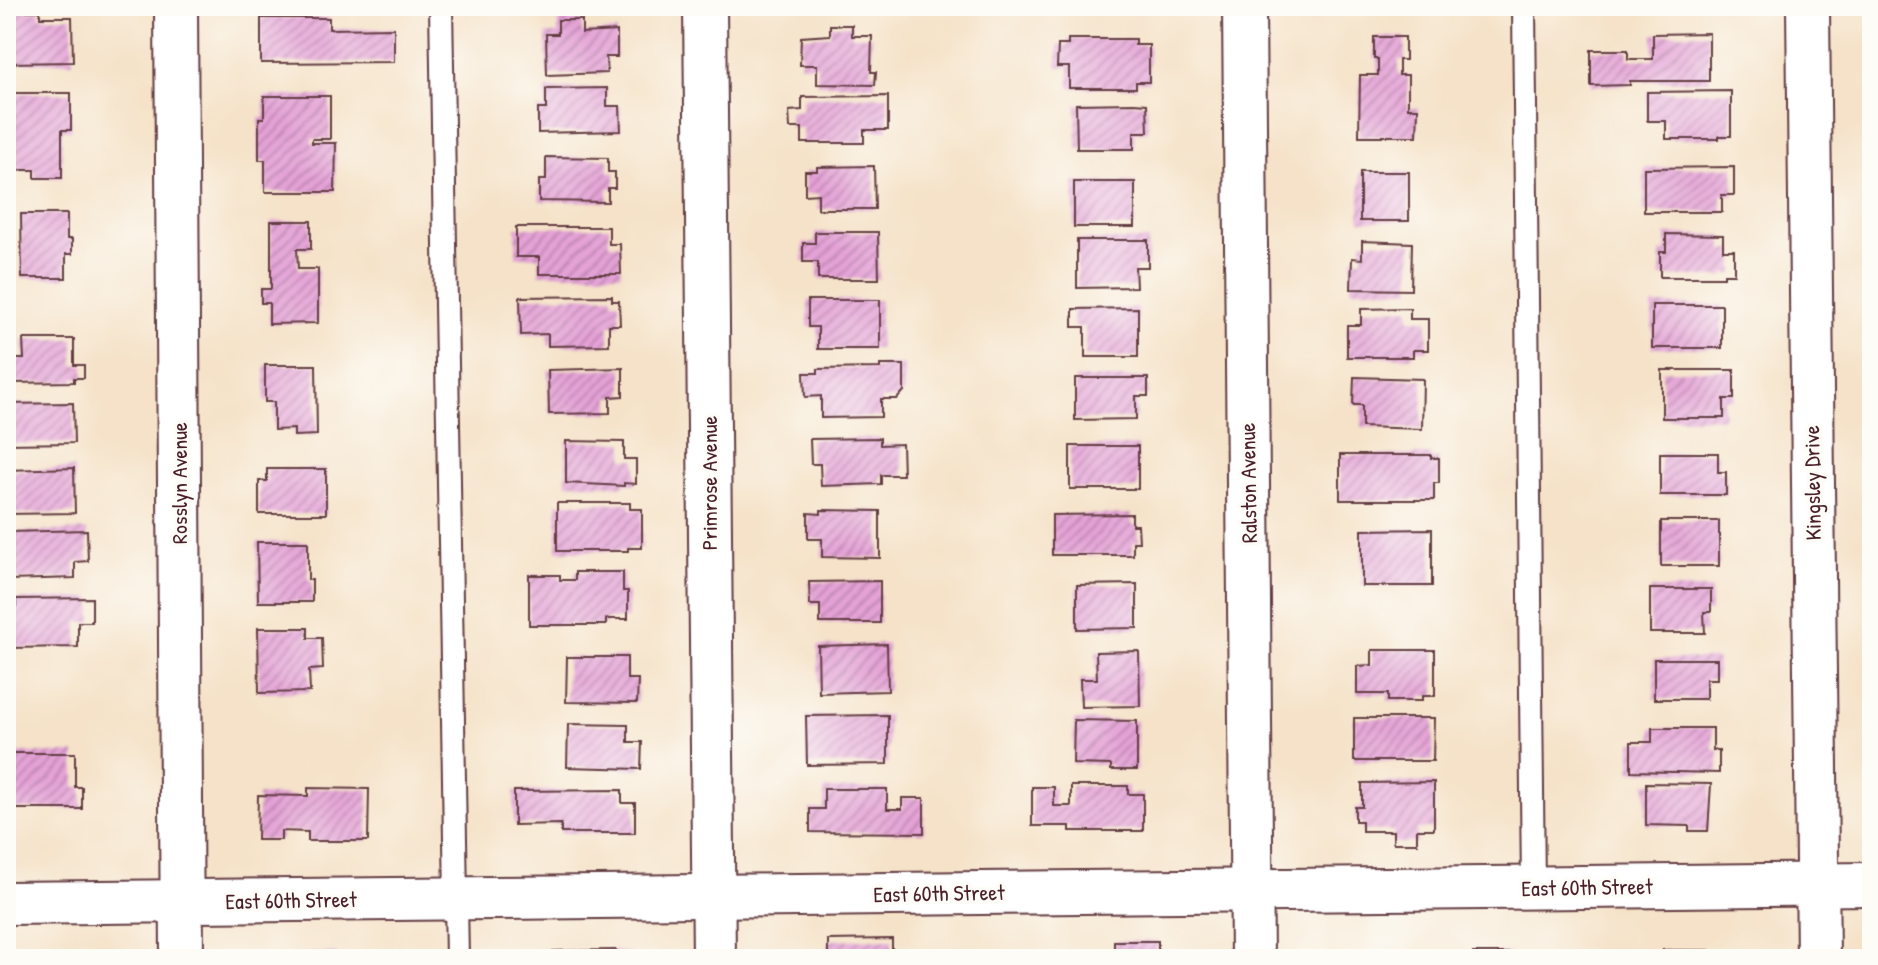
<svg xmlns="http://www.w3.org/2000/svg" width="1878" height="965" font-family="'Patrick Hand',sans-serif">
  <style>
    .building { fill: url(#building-hatch) }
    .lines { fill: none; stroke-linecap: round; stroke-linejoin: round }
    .lane-casing { stroke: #643c43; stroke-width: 26 }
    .street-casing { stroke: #643c43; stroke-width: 46 }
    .lane { stroke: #fff; stroke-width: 22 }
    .street { stroke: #fff; stroke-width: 42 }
    .labels { text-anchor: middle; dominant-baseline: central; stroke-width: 7; stroke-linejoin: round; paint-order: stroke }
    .street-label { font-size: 22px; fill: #4a1f2b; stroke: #fdfcf7 }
  </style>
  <defs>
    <pattern id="building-hatch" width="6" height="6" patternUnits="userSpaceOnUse" patternTransform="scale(2)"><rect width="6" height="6" fill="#e4a2d6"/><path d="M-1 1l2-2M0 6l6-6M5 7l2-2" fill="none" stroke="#bb83ae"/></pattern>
  </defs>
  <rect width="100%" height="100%" fill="#fdfcf7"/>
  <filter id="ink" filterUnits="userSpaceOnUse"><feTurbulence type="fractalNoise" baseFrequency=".0125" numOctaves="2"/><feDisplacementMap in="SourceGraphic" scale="16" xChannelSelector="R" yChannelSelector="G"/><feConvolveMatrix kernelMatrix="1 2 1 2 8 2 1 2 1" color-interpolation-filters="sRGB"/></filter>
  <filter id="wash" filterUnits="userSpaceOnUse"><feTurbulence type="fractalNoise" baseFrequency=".006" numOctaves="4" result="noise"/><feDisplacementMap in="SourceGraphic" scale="32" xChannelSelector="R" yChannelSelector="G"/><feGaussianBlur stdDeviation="1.8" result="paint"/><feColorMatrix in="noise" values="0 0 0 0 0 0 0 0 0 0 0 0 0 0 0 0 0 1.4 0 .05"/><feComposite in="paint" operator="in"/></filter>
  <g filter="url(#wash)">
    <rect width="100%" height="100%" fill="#f5e2c8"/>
    <g id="blocks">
      <g class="building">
        <path d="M6 11H40V17H72L73 62 6 63Z"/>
        <path d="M261 18H329V29L394 28V62L261 63Z"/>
        <path d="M558 20H582V33L617 31V57H606L607 73 547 75 546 34H558Z"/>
        <path d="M830 25H852V36H872L871 72H876L875 85 817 84V65H800L801 37 830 35Z"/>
        <path d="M1709 33V81H1630V85L1591 86V50H1628V59H1653V34Z"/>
        <path d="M1374 37H1405V60H1399V75H1408V108H1418L1417 136H1359L1360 75H1378V59H1374Z"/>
        <path d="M1068 39H1135V45H1149V82H1136V88H1069V67H1057L1058 45H1068Z"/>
        <path d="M607 88V106H620L621 131 538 133V109H546V89Z"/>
        <path d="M1731 91V136H1719V139H1666V121H1647V92Z"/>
        <path d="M11 93H71V130H62V178H35V170H11Z"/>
        <path d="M264 96H330V139H312V143H336L335 192H265V160H259V118H264Z"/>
        <path d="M888 96V130H864V143H802V128H790L789 111 802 110V97Z"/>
        <path d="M1134 103 1147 104 1148 132H1134V149H1077L1076 104Z"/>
        <path d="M546 157 608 158V172H615V188H608V202L539 201V180H546Z"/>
        <path d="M874 166 875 209H818V194L805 195V171H817V167Z"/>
        <path d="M1734 167V195H1722V212H1644V168Z"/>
        <rect x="1360" y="172" width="49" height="49"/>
        <rect x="1074" y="182" width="61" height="45"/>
        <path d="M21 214H67V239H72V254H66V278H22Z"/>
        <path d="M271 221H311V249H297L298 269H318V323L269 324V303H261V289H271Z"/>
        <path d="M516 227H609V244H620L621 274H539V257H516Z"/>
        <path d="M815 232H878L879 279H818V262H803V243H815Z"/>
        <path d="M1666 234 1723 235V250H1734V274H1724V277H1660V252H1666Z"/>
        <path d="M1077 240H1148V267H1135L1136 287 1077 288Z"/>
        <path d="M1362 241 1412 243 1411 290 1351 289 1352 258 1362 259Z"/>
        <path d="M612 296V301H619L620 325H609V345L548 346V334L521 335 520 297Z"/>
        <path d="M808 300H880V349H818V327H808Z"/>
        <rect x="1652" y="305" width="70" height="43"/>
        <path d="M1138 308V357H1085V327H1073V309Z"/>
        <path d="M1410 308V319H1428V350H1413V357H1347V325H1361V309Z"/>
        <path d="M23 339H74V365H84V378H74V382L10 383V359H24Z"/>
        <path d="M265 365H316L317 435 294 436V429L274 430V402H265Z"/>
        <path d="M880 365H904V391L897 399H881V417L821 418V396L805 397 804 373H818V369L880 368Z"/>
        <path d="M623 368V396L610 397V413L549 414 548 370Z"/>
        <path d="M1662 370H1734V399H1724V418H1662Z"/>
        <path d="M1354 377 1423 379 1422 429 1362 427V405H1353Z"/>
        <path d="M1075 378H1148V396H1136V419L1075 420Z"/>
        <path d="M73 403 74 443 6 444V404Z"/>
        <path d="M880 438V445L902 444 903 475H881V484L821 486 820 464H811L810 439Z"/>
        <path d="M566 441 624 442V459H636V484L624 483V486L566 483Z"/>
        <rect x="1070" y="446" width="68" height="43"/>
        <path d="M1660 453H1718V472H1726V495H1660Z"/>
        <path d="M1340 455H1431V458H1439V483H1434V500H1340Z"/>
        <path d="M74 468 75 513 6 514V470Z"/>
        <path d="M267 469H326V514H259V481H267Z"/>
        <path d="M557 503H630V509H642V548H628V551H557Z"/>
        <path d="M821 510 880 511V558L822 557V539H808V513L821 514Z"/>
        <path d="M1132 514V525H1138L1139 542H1133V555H1052V515Z"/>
        <rect x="1661" y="521" width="58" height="45"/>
        <path d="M1432 529V586H1362V530Z"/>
        <path d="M87 530 88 561 75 562V578L10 580 9 532Z"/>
        <path d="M257 542H308V580H312V602H258Z"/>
        <path d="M575 572H623V591H628V619H606V625H529V575H560V580H575Z"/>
        <path d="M880 581V623H820V605H810L809 582Z"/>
        <path d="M1137 584V628L1077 629V585Z"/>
        <path d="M1650 589H1711V612H1704L1705 633H1650Z"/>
        <path d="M92 598V622H78V647L6 648V606H16V599Z"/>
        <path d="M258 628H308V638H322L323 669 309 670 310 692 259 693Z"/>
        <path d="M887 644 888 691 819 693 818 646Z"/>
        <path d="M1372 650H1435V696H1422V701H1388V694H1357V666L1372 665Z"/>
        <path d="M1139 651 1140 706 1081 707 1080 679H1097L1096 652Z"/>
        <path d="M567 657H627V679H638L637 703 566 702Z"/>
        <path d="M1654 659H1717V679H1706V699H1654Z"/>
        <path d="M888 715V764L807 765 806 716Z"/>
        <path d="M1354 718H1434L1433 761H1354Z"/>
        <path d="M1074 720 1137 721V770H1111V765L1073 764Z"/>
        <path d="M568 724 628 725V742H642L641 769 567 767Z"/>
        <path d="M1652 728H1713V750H1719V773L1631 771V742H1652Z"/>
        <path d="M12 753H75V787H82V809H12Z"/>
        <path d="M1434 782V829H1417V843H1393V831H1362V821H1355V807H1362V783Z"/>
        <path d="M1646 783 1711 784 1708 831H1689V826L1646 825Z"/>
        <path d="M1071 786H1128V794H1143V831H1070V826H1032V787H1054V806H1071Z"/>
        <path d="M308 788 369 789 368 841H308V832L281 831V840H257L258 795 308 796Z"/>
        <path d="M824 789H887V809H902V798H924V833L810 832V809H824Z"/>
        <path d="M622 790V803H635V833H561V824L514 825V791Z"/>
        <path d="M892 939V959H828V940Z"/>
        <rect x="1114" y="941" width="44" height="18"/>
        <path d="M616 950 617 952H630V959H553V951Z"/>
        <rect x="1663" y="950" width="46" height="9"/>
        <path d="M1403 952H1454V959H1390V956H1403Z"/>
        <path d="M336 953V959H307V954Z"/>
        <rect x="1473" y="953" width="37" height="6"/>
        <rect x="56" y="956" width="37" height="3"/>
      </g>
    </g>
  </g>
  <g filter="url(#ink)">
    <use href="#blocks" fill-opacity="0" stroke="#643c43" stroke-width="2"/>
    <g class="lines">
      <g class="lane-casing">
        <g id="lane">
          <path d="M441 6 457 959"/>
          <path d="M1524 6 1533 888"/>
        </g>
      </g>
      <g class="street-casing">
        <g id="street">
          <path d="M176 6 182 959"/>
          <path d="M705 6 714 959"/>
          <path d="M1244 6 1252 959"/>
          <path d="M1808 6 1818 959"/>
          <path d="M6 903 1872 884"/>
        </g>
      </g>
      <use href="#lane" class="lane"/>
      <use href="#street" class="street"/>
    </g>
  </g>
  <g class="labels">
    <g class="street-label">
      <text transform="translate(179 483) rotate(-90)">Rosslyn Avenue</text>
      <text transform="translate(709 483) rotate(-90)">Primrose Avenue</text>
      <text transform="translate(1248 483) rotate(-91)">Ralston Avenue</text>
      <text transform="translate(1812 483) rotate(-91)">Kingsley Drive</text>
      <text transform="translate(1587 887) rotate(-1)">East 60th Street</text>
      <text transform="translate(939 893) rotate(-1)">East 60th Street</text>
      <text transform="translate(291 900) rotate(-1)">East 60th Street</text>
    </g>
  </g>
  <rect width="1878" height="965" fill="none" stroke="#fdfcf7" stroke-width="32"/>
</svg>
